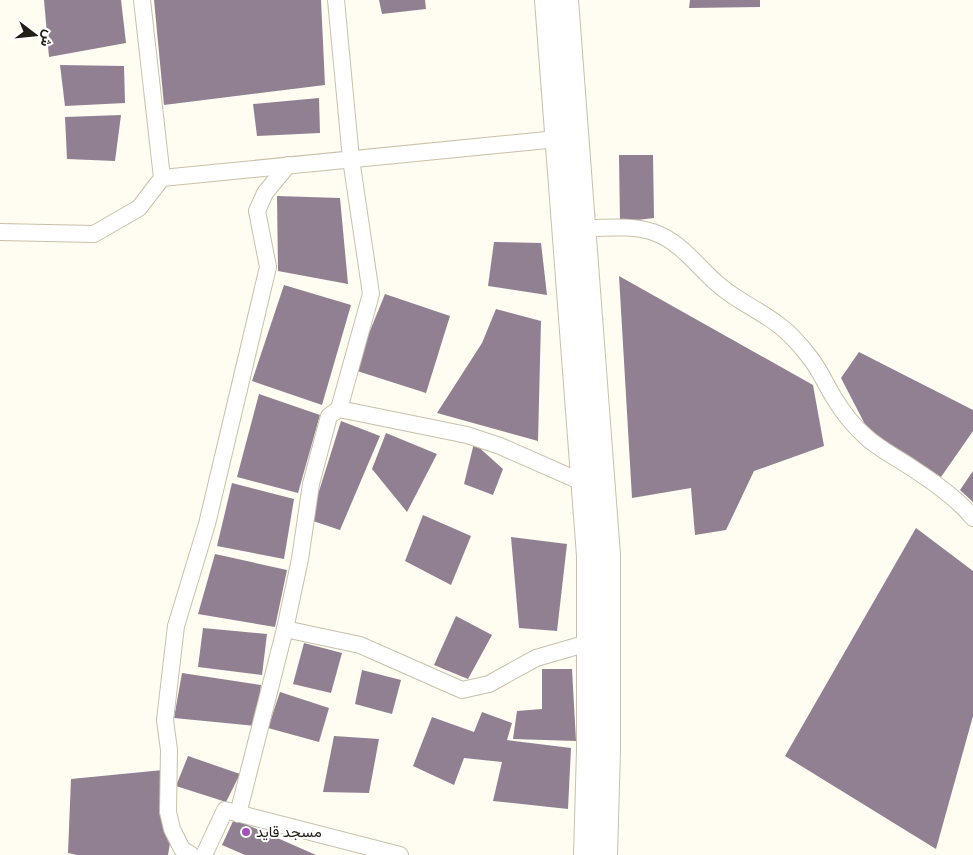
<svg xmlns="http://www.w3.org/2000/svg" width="973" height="855" font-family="'Roboto Condensed',Vazirmatn,sans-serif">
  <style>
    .building { fill: #918092 }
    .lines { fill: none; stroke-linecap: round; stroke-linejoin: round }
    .street-casing { stroke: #c8c0a9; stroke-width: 18 }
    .secondary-casing { stroke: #c8c0a9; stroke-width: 24 }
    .street { stroke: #fff; stroke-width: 16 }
    .secondary { stroke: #fff; stroke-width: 22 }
    .poi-dot { fill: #a54ebc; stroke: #fff; stroke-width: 2 }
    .labels { text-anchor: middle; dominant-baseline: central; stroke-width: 4; stroke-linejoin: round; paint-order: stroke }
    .poi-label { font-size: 15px; fill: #211e16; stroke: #fff; text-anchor: start }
  </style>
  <rect width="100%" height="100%" fill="#fffcf2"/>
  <g class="building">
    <path d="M44 0H121L126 43 49 57Z"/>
    <path d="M154 0H321L325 85 164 105Z"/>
    <path d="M379 0H425L426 9 382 14Z"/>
    <path d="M690 0H760V7L689 8Z"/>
    <path d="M60 65 124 66 125 103 65 106Z"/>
    <path d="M319 98 320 133 257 136 253 104Z"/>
    <path d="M121 115 115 161 67 159 65 117Z"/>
    <path d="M619 155H653L654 218 620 222Z"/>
    <path d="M277 196 340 198 348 284 278 271Z"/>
    <path d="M494 242 541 243 547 295 488 286Z"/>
    <path d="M619 276 813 385 824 446 754 471 726 530 695 535 691 488 632 498Z"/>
    <path d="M284 285 351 305 322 405 252 381Z"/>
    <path d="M385 294 450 316 426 393 354 370Z"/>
    <path d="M496 309 541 321 538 441 437 413 482 343Z"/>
    <path d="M859 352 973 410V431L941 477 869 432 841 378Z"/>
    <path d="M259 394 320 415 298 493 237 477Z"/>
    <path d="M341 421 380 436 340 530 310 520Z"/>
    <path d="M386 433 437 454 407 512 372 469Z"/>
    <path d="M474 443 503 469 493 495 464 484Z"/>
    <path d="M973 471V502L960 490Z"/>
    <path d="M232 483 294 499 284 559 217 546Z"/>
    <path d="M423 515 471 536 451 585 405 561Z"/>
    <path d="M916 528 973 571V716L936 849 785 756Z"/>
    <path d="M511 537 567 544 557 631 519 628Z"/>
    <path d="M215 554 287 570 275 627 198 614Z"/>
    <path d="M456 616 492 635 468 679 434 665Z"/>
    <path d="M203 628 267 634 262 675 198 667Z"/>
    <path d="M304 643 342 653 331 693 293 684Z"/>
    <path d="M542 669H572L576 741 513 739 517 711 542 709Z"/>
    <path d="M362 670 401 680 392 714 355 704Z"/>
    <path d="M182 673 261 685 256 726 174 718Z"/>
    <path d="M280 692 329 708 319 742 268 728Z"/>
    <path d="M482 712 512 723 507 740 571 748 568 809 493 801 502 762 464 758 454 785 413 766 432 717 474 732Z"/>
    <path d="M334 736 379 739 369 793 323 792Z"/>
    <path d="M188 756 240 774 226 802 176 786Z"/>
    <path d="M163 770 170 843 168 855H77L68 853 71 779Z"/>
    <path d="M234 819 316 855H245L222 845Z"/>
  </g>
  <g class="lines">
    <g class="street-casing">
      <g id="street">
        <path d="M336 0 351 159 371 294 339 409"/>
        <path d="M162 178 557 139"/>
        <path d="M585 228C608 228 631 225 653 232 682 242 697 267 720 286 739 302 761 311 780 326 792 335 802 347 811 359 821 372 827 387 836 401 844 414 854 426 865 436 880 450 898 458 915 470 935 483 958 499 973 518"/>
        <path d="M0 232 94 234 139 208 162 178 142 0"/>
        <path d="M285 629 300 559 311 484 329 416 339 409 467 435 500 446 582 482"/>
        <path d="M238 814 285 629 360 645 462 690 489 684 536 658 588 643"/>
        <path d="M191 855 182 849 172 829 168 812 169 750 165 720 176 626 207 524 268 267 257 211 265 193 288 165"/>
        <path d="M204 855 225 810 400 855"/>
      </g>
    </g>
    <g class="secondary-casing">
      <g id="secondary">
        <path d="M546 0 588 556V750L585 855"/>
        <path d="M567 0 609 555V750L606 855"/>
      </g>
    </g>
    <use href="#street" class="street"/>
    <use href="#secondary" class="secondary"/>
  </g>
  <circle class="poi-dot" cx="246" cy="832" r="5"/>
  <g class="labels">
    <g class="poi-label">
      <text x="256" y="832">مسجد قايد</text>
    </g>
  </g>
  <g transform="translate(35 35) rotate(106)" stroke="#ffffff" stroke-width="4" paint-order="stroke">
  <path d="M0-4L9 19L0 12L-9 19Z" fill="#211e16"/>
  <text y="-8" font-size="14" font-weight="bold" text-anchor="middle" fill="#211e16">ش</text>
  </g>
</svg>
